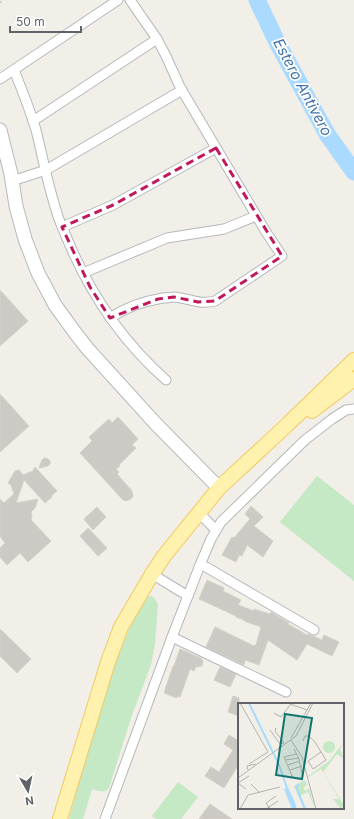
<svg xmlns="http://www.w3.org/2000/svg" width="354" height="819" font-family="Inter,sans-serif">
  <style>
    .green { fill: #c5e8c5 }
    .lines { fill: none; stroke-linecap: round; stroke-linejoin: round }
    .river { stroke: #aadaff; stroke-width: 17 }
    .building { fill: #cccac5; stroke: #d6d1c6 }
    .street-casing { stroke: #b5b8bc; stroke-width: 11 }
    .secondary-casing { stroke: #b6babf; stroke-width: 15 }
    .primary-casing { stroke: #f2c960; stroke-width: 16 }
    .street { stroke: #fff; stroke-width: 9 }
    .secondary { stroke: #fff; stroke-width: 13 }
    .primary { stroke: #fff2af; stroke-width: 14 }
    .rail { stroke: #b6b7b8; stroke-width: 3; stroke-dasharray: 1 5; stroke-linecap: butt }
    .marked { fill: none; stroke: #c2185b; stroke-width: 3; stroke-dasharray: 8 5; stroke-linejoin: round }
    .labels { text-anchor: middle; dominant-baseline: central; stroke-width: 3.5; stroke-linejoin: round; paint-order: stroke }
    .water-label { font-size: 15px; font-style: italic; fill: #4174aa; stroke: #fff }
    .inset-river { fill: none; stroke: #aadaff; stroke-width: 2 }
    .inset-road { fill: none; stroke: #b3b3b1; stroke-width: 1 }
    .view { fill: #0f766e; fill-opacity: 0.15; stroke: #0f766e; stroke-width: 2 }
    .inset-edge { fill: none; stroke: #5f6368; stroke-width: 2 }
  </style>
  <rect width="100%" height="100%" fill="#f1efe8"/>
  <g class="green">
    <path d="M317 476 354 505V581L280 522Z"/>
    <path d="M152 596 157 602 158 605 155 644 151 665 132 715 109 788C104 794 99 791 92 789L83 819H69L103 694 132 622 148 597Z"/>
    <path d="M178 782 198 797 181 819H156L152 816Z"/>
  </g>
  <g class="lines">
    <path class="river" d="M257 0 278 44 327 134 354 172"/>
  </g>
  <g class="building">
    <path d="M0 290 28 321 0 346Z"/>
    <path d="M0 394 29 426 0 452Z"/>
    <path d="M118 417 138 439 132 445 136 448 119 465 120 466 116 469 119 472 117 474 132 491 133 496 131 499 126 501 123 500 80 453 92 441 89 437 109 419 112 423Z"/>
    <path d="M44 458 48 459 50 461V464L48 466 39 468 42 460Z"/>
    <path d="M35 467 57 491 51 496 52 497 45 503 24 480 16 503 38 499 35 508 31 512 32 516 31 520 51 541 28 562 20 553 7 565 0 557V548L5 543 0 536V499L4 503 14 494 11 485 8 483 15 471 19 470 23 475 33 471Z"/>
    <path d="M251 506 263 517 254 526 273 541 263 557 247 545 242 556 239 555 236 562 222 555 232 537 234 538 250 519 245 514Z"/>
    <path d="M97 507 106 517 93 530 84 519Z"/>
    <path d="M88 528 107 548 98 556 80 536Z"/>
    <path d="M207 580 224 588 223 591 241 600 238 605 254 611V609L270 614 271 612 289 623 288 624 307 635 308 634 322 640 324 635 339 642 332 656 307 644 297 660 268 640 259 665 245 660 244 665 206 647 215 627 254 646 255 645H256L261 627 244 621V620L236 617V616L199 599Z"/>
    <path d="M0 629 31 659 17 673 0 656Z"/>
    <path d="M180 649 201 658 203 662 202 666 196 667 194 671 190 669 180 697 177 696V698L164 693 173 666H174Z"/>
    <path d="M220 667 236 674 230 687 214 680Z"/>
    <path d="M233 696 239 698V716L228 712Z"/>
    <path d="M229 735 239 741V740V764L224 788 205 776 211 767 219 772 233 750 224 744Z"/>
    <path d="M210 804 232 819H199Z"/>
  </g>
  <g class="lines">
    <g class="street-casing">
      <g id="street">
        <path d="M14 70C22 90 30 110 36 130 43 158 48 186 57 213 59 221 63 228 66 236 88 290 122 341 166 380"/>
        <path d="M0 79 118 0"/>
        <path d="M33 121 157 39"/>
        <path d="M12 181 46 170 182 90"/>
        <path d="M62 227 113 205 216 148"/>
        <path d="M83 273 167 238 224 229 256 216"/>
        <path d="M110 318C126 307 145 301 163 298 167 298 171 297 175 297 192 299 198 305 215 301L282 256 266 232 180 87 166 56 157 39 130 0"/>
        <path d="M198 512 216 530"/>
        <path d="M200 565 206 567 314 630"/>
        <path d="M152 574 188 596"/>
        <path d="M172 637 286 692"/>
        <path d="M105 819 172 637 200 565 211 539 221 522 305 440 332 419 346 410 354 409"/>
      </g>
    </g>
    <g class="secondary-casing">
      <path id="secondary" d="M0 130 11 174 16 206 25 239 38 273 55 305 76 334 87 348 155 423 219 488"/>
    </g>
    <g class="primary-casing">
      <g id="primary">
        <path d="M312 411 354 379"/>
        <path d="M60 819 108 662 121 627 152 574 164 556 219 488 287 425 354 360"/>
      </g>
    </g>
    <use href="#street" class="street"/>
    <use href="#secondary" class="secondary"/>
    <use href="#primary" class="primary"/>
    <path class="rail" d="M0 2 2 0"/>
  </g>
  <path class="marked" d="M216 148 282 256 215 301 198 302 174 297 158 299 110 318 90 287 62 227 113 205Z"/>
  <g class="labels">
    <g class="water-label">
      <text transform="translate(303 87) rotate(62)">Estero Antivero</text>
    </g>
  </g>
  <g transform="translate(238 703)">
    <rect width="106" height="106" fill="#f1efe8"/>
    <path d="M85 44a6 6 0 1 1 12 0a6 6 0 1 1-12 0ZM106 39 102 46 106 56 99 51 85 69 106 102 103 106 95 96 78 73 95 96H101L83 66 69 75V74L91 58ZM67 77 69 82 65 85 68 88 71 85 77 106 70 89 62 93 68 106H66L56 83Z" fill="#c5e8c5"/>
    <path d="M50 85 56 97 59 106H54L46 86Z" fill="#aadaff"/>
    <path class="inset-river" d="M11 0 41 62 50 88M61 81 58 84 67 106"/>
    <path class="inset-road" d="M2 0 30 49 11 61M49 0 69 7M36 10 43 14 52 2M38 25 37 28 46 40M32 27 42 41 46 40M53 35 73 0M53 37 64 54 78 106M65 38 67 33H71L77 39 88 57 75 66 70 58 83 49M56 46 61 56 64 71M47 57 61 55M50 62 62 58M10 67 9 63 18 61M52 67 64 63M0 75 58 33 75 0M55 75 46 54 59 51M13 81 22 90M8 86 0 80 11 73M2 106 10 92 42 84M28 106 40 98M32 106 28 100 38 93"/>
    <path class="view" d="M47 11 74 15 64 76 38 72Z"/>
    <rect width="106" height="106" class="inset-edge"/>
  </g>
  <g transform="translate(28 791) rotate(171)" stroke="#ffffff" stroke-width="3" paint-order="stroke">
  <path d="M0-3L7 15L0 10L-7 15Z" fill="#5f6368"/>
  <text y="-6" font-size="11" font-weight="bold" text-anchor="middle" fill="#5f6368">N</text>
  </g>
  <path d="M10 26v6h71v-6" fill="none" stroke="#5f6368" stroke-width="2"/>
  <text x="16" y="26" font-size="12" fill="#5f6368" stroke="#ffffff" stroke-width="3" paint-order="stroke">50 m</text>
</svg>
